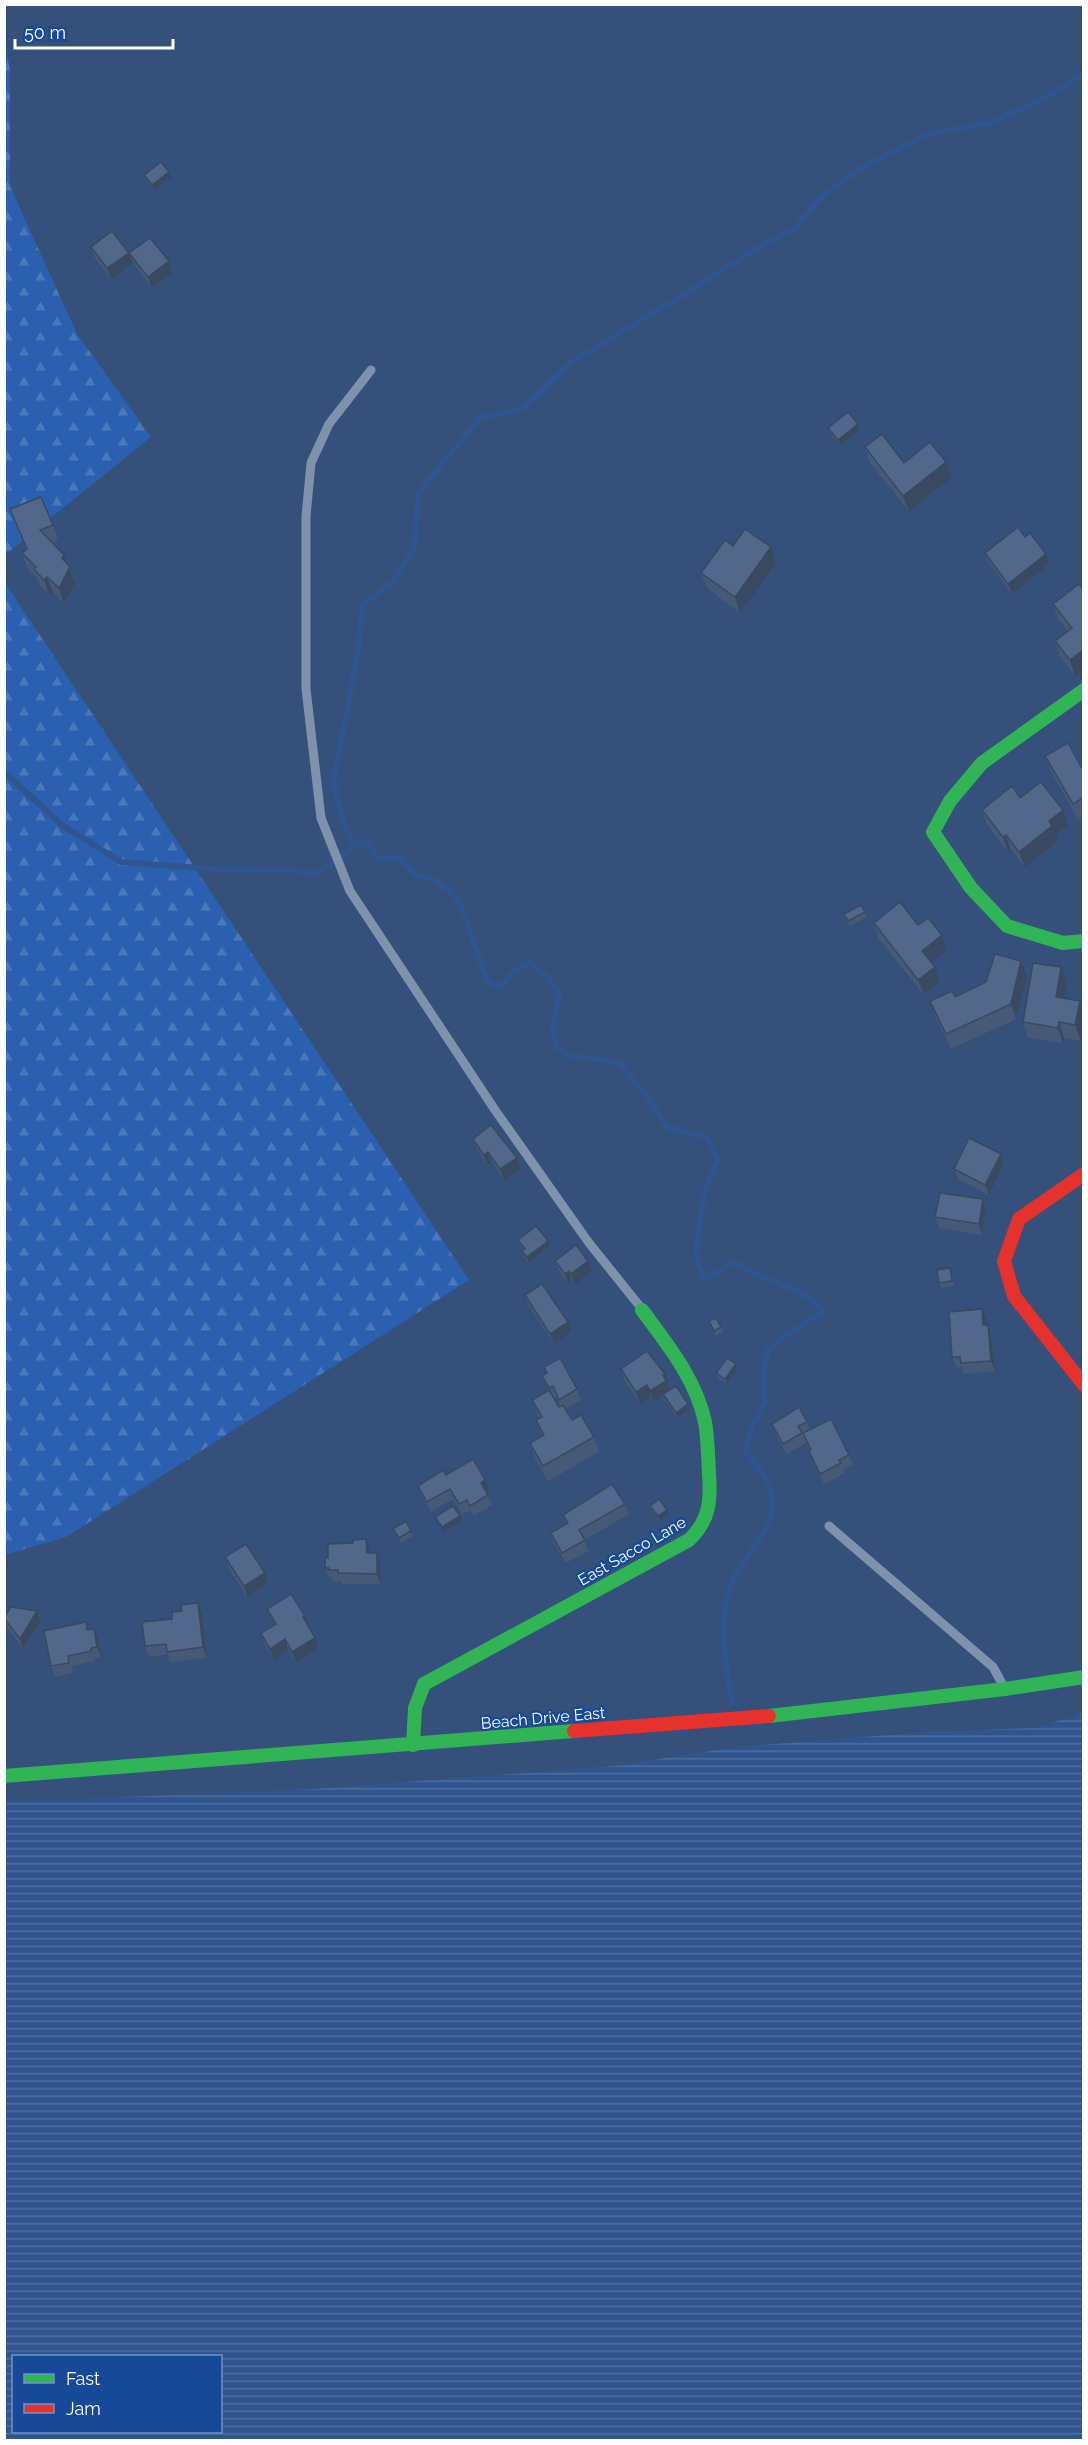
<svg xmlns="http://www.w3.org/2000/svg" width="1088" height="2445" font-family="Raleway,sans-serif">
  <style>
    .forest { fill: url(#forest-firs) }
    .water { fill: url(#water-rules); fill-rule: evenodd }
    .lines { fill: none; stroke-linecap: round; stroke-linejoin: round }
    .stream { stroke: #30558e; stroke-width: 6 }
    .lane { stroke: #7e91ad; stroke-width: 9 }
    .fast { stroke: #30b455; stroke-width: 14 }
    .jam { stroke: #e5322d; stroke-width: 14 }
    .wall { fill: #465977; fill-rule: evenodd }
    .shaded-wall { fill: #394961 }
    .building { fill: #51688a; stroke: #394961; stroke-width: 1.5 }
    .labels { text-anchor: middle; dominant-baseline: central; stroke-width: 4.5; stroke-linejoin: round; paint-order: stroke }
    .street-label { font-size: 16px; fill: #fff; stroke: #164a99 }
  </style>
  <defs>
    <pattern id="forest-firs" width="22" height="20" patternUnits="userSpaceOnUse" patternTransform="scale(1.5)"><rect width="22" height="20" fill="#2a60af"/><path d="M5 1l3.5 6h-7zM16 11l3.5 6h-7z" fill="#4a78bb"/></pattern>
    <pattern id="water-rules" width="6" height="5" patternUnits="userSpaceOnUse" patternTransform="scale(1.5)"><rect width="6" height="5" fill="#30558e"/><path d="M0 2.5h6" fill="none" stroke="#4f6e9f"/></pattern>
  </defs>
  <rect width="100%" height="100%" fill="#34507b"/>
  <g class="forest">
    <path d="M4 35 10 71V186L77 334 151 437 5 555Z"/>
    <path d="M4 581 469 1280 66 1537 5 1555Z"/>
  </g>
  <path class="water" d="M1083 1713V2440H5V1802L314 1789 614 1766 736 1747 926 1732 1035 1728ZM14 2356H220V2432H14Z"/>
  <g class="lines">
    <g class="stream">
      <path d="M4 772 62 825 121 862 214 869 292 870 315 874 331 865"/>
      <path d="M354 844 344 824 333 783 358 652 363 605 394 581 415 545 418 493 480 418 522 409 570 363 683 295 762 245 794 229 820 198 859 169 931 133 990 123 1045 98 1084 73"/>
      <path d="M342 858 354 844 368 843 378 859H401L415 875 434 880 450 892 461 906 487 980 494 986 502 985 512 973 529 963 547 976 559 994 553 1027 556 1048 570 1056 619 1062 647 1097 667 1127 707 1137 718 1159 704 1192 696 1254 704 1280 734 1262C762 1282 801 1283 822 1312L784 1336 769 1349 763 1373 765 1404 753 1423 745 1450C751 1460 761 1470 766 1480 789 1526 742 1549 730 1588 718 1627 726 1663 732 1703"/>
    </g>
    <g class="lane">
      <path d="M371 370 329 424 311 463 306 516V689L321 818 350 891 495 1110 589 1243 642 1309"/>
      <path d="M829 1526 993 1667 1004 1687"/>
    </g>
    <g class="fast">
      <path d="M1084 690 982 763 950 801 933 832 971 888 1007 926 1063 943 1084 941"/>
      <path d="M769 1716 1005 1689 1084 1677"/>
      <path d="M413 1745 415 1708 424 1684 689 1540C710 1520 711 1500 709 1473 708 1456 708 1439 705 1422 696 1379 667 1344 642 1310"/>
      <path d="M4 1776 574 1731"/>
    </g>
    <g class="jam">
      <path d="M1084 1174 1019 1219 1004 1261 1014 1296 1084 1385"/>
      <path d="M574 1731 769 1716"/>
    </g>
  </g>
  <g class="wall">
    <path d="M169 172 171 177 154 190 146 180 144 175Z"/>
    <path d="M91 247 129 253 133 263 111 279 95 258Z"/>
    <path d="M129 253 169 261 172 272 152 288 133 263Z"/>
    <path d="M828 428 860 429 840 445 830 433Z"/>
    <path d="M865 447 904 463 952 477 909 511 870 463Z"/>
    <path d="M10 509 53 525 58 540 52 543 70 567 75 583 64 604 53 592 49 595 39 584 37 578 27 568 22 553 26 549Z"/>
    <path d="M733 546 771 547 776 563 740 613 707 588 701 573Z"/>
    <path d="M985 553 1046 554 1049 564 1012 594 989 563Z"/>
    <path d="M1079 584 1075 676 1060 656 1055 641 1068 631 1058 619 1053 604Z"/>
    <path d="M1045 756 1083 770V816L1078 820 1051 771Z"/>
    <path d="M1020 798 1068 825 1056 835 1058 841 1025 867 1011 850 1008 852 987 825 982 810Z"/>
    <path d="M865 912 867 917 850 926 844 914Z"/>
    <path d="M874 923 918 925 942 935 947 950 932 963 935 967 940 982 924 995 879 939Z"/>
    <path d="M1027 976 1016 1019 951 1049 935 1016 930 1001 955 997 986 982Z"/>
    <path d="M1067 983 1064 999 1080 1001 1081 1041 1064 1038 1063 1043 1028 1038 1023 1022Z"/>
    <path d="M473 1139 517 1158 521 1168 504 1180 492 1162 487 1165 477 1149Z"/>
    <path d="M1001 1154 1004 1164 989 1195 958 1179 954 1169Z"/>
    <path d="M983 1199 986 1210 982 1235 939 1228 935 1217Z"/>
    <path d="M518 1240 548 1241 550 1246 529 1263 524 1257 522 1251 524 1250 520 1245Z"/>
    <path d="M555 1261 592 1271 575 1284 572 1281 568 1284 559 1271Z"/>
    <path d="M950 1268 954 1286 941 1288 939 1283Z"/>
    <path d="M525 1295 568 1322 572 1332 554 1344 529 1306Z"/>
    <path d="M986 1319V1325H988L991 1335 995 1371 964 1374 962 1367H956L952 1357Z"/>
    <path d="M709 1321 721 1327 723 1332 716 1336Z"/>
    <path d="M544 1367 577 1389 581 1400 565 1409 572 1420 594 1437 599 1452 548 1481 535 1458 530 1443 542 1436 536 1420 539 1418 532 1400 549 1391 542 1376 547 1373ZM556 1397 561 1407H559L554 1398Z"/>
    <path d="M621 1369 669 1384 668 1385 669 1390 690 1409 677 1418 665 1400 663 1395 654 1401 651 1396 640 1403 624 1379Z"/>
    <path d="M737 1370 727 1384 718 1378 716 1373Z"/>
    <path d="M807 1422 810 1430 849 1455 853 1465 843 1470 845 1473 824 1484 813 1461 809 1451H810L804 1436 806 1443 786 1454 776 1435 772 1424Z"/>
    <path d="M446 1475 489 1491 486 1492 492 1505 474 1516 470 1510 462 1515 453 1499 431 1512 422 1496 418 1486Z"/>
    <path d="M625 1504 629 1514 585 1540 589 1551 566 1563 554 1543 551 1533 566 1524 563 1515Z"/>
    <path d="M650 1506 667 1510 668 1515 660 1521 652 1511Z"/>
    <path d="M393 1529 411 1531 413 1536 401 1543 395 1534Z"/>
    <path d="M370 1550V1553H377L380 1563 381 1584H342L341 1581H333L332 1578H329L325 1568 328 1558Z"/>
    <path d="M225 1557 268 1584 247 1597 229 1568Z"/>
    <path d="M198 1603 202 1613 207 1658 170 1662 168 1654 149 1657 145 1646 182 1611Z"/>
    <path d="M267 1609 309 1626 308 1627 319 1648 296 1662 288 1650 274 1659 264 1643 261 1633 275 1625 271 1619Z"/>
    <path d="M37 1611 41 1621 23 1649 8 1628 4 1619Z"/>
    <path d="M86 1622 88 1630 94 1629 98 1639 101 1657 94 1658 95 1661 72 1666 73 1673 55 1677 51 1666Z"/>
  </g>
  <g class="shaded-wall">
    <path d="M169 172 171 177 154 190 152 185Z"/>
    <path d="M129 253 133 263 111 279 107 268Z"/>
    <path d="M169 261 172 272 152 288 148 277Z"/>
    <path d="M858 424 860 429 840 445 838 440Z"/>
    <path d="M946 462 952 477 909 511 903 496Z"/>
    <path d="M771 547 776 563 740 613 735 597Z"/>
    <path d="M1046 554 1049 564 1012 594 1008 584Z"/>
    <path d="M64 555 75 583 64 604 59 588 62 558Z"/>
    <path d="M47 577 53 592 49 595 44 580Z"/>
    <path d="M1083 650V669L1075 676 1070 660Z"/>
    <path d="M1063 810 1068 825 1056 835 1058 841 1025 867 1019 852 1049 821Z"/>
    <path d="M1006 835 1011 850 1008 852 1003 837Z"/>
    <path d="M942 935 947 950 928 966 922 951Z"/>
    <path d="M1021 961 1027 976 1016 1019 1011 1004Z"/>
    <path d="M935 967 940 982 924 995 918 980Z"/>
    <path d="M1061 967 1067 983 1062 1013 1056 997Z"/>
    <path d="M1080 1001 1083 1012V1026L1081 1041 1075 1025Z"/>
    <path d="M1059 1022 1064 1038 1063 1043 1058 1028Z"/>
    <path d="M488 1152 492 1162 487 1165 484 1155Z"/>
    <path d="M1001 1154 1004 1164 989 1195 985 1185Z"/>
    <path d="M517 1158 521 1168 504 1180 500 1169Z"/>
    <path d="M983 1199 986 1210 982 1235 979 1224Z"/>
    <path d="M548 1241 550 1246 529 1263 527 1257Z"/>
    <path d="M588 1261 592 1271 575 1284 571 1274Z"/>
    <path d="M569 1271 572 1281 568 1284 565 1274Z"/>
    <path d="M982 1309 986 1319 987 1335 983 1325Z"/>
    <path d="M568 1322 572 1332 554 1344 550 1334Z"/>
    <path d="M988 1325 991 1335 995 1371 991 1361Z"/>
    <path d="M736 1364 737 1370 727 1384 725 1379Z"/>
    <path d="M665 1374 669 1384 668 1385 670 1391 654 1401 650 1391 663 1375Z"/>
    <path d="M647 1385 651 1396 640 1403 636 1392Z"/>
    <path d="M688 1404 690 1409 677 1418 676 1413Z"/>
    <path d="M485 1480 489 1491 485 1493 481 1483Z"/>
    <path d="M667 1510 668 1515 660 1521 658 1516Z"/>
    <path d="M460 1516 462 1521 443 1532 442 1527Z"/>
    <path d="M366 1539 370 1550 371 1563 367 1553Z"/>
    <path d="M377 1553 380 1563 381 1584 377 1574Z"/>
    <path d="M265 1573 268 1584 247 1597 244 1586Z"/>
    <path d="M198 1603 202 1613 207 1658 203 1647Z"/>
    <path d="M37 1611 41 1621 23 1649 20 1639Z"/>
    <path d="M305 1616 309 1626 306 1628 303 1617Z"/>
    <path d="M94 1629 98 1639 101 1657 97 1647Z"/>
    <path d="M315 1638 319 1648 296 1662 292 1652Z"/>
    <path d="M285 1639 288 1650 274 1659 270 1649Z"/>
  </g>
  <g class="building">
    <path d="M161 162 169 172 152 185 144 175Z"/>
    <path d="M112 231 129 253 107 268 91 247Z"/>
    <path d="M150 238 169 261 148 277 129 253Z"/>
    <path d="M848 412 858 424 838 440 828 428Z"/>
    <path d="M882 434 904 463 930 442 946 462 903 496 865 447Z"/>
    <path d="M41 497 53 525 40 530 64 555 62 558 70 567 59 588 47 577 44 580 34 569 36 567 22 553 27 549 10 509Z"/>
    <path d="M1018 527 1025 537 1030 533 1046 554 1008 584 985 553Z"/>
    <path d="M745 529 771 547 735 597 701 573 725 540 733 546Z"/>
    <path d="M1079 584 1083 589V650L1070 660 1055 641 1072 628 1053 604Z"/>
    <path d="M1068 743 1083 770V798L1073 804 1045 756Z"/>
    <path d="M1041 782 1063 810 1049 821 1052 826 1019 852 1006 835 1003 837 982 810 1012 786 1020 798Z"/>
    <path d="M900 902 918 925 928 918 942 935 922 951 935 967 918 980 874 923Z"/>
    <path d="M861 905 865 912 848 921 844 914Z"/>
    <path d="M995 954 1021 961 1011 1004 946 1034 930 1001 952 991 955 997 986 982Z"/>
    <path d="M1033 963 1061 967 1056 997 1080 1001 1075 1025 1059 1022 1058 1028 1023 1022Z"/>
    <path d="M491 1125 517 1158 500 1169 488 1152 484 1155 473 1139Z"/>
    <path d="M969 1138 1001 1154 985 1185 954 1169Z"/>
    <path d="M940 1193 983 1199 979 1224 935 1217Z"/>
    <path d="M536 1226 548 1241 527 1257 522 1251 525 1249 518 1240Z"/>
    <path d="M576 1245 588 1261 571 1274 569 1271 565 1274 555 1261Z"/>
    <path d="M950 1268 952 1281 939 1283 937 1270Z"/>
    <path d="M542 1284 568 1322 550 1334 525 1295Z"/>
    <path d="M982 1309 983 1325H988L991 1361 961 1363 960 1357H952L949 1312Z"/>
    <path d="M716 1318 721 1327 714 1331 709 1321Z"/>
    <path d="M647 1351 665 1374 663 1375 666 1381 650 1391 647 1385 636 1392 621 1369Z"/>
    <path d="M560 1358 577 1389 559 1400 553 1386 549 1388 542 1376 547 1373 544 1367Z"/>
    <path d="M727 1358 736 1364 725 1379 716 1373Z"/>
    <path d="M676 1386 688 1404 676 1413 663 1394Z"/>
    <path d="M549 1390 559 1407 563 1405 572 1420 581 1415 594 1437 543 1466 530 1443 544 1435 536 1420 542 1417 532 1400Z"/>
    <path d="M799 1407 807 1422 798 1426 802 1433 783 1444 772 1424Z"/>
    <path d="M831 1419 849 1455 839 1460 841 1463 820 1474 809 1451 811 1450 803 1433Z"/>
    <path d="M473 1459 485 1480 481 1483 488 1495 470 1506 467 1500 459 1504 450 1489 427 1502 418 1486 443 1470 446 1475Z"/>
    <path d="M612 1484 625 1504 579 1530 585 1540 562 1553 551 1533 568 1523 563 1515Z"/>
    <path d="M659 1499 667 1510 658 1516 650 1506Z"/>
    <path d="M453 1506 460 1516 442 1527 435 1517Z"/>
    <path d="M406 1521 411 1531 399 1538 393 1529Z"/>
    <path d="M366 1539 367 1553H377V1574L338 1573V1570H329V1568H325V1558H328V1544L353 1543V1540Z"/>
    <path d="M246 1544 265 1573 244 1586 225 1557Z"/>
    <path d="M291 1594 305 1616 303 1617 315 1638 292 1652 285 1639 270 1649 261 1633 276 1624 267 1609Z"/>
    <path d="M198 1603 203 1647 167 1652 166 1644 145 1646 142 1622 172 1619V1612L182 1611 181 1605Z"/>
    <path d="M11 1607 37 1611 20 1639 4 1618Z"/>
    <path d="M86 1622 87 1630 94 1629 97 1647 91 1648V1651L68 1656 69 1663 51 1666 44 1631Z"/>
  </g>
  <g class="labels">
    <g class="street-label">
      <text transform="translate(632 1551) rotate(-30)">East Sacco Lane</text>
      <text transform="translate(543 1718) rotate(-5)">Beach Drive East</text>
    </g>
  </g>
  <rect width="1088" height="2445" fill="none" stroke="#ffffff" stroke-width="12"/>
  <rect x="12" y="2355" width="210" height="78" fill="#164a99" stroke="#7392c2" stroke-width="1.5"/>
  <rect x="24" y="2374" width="30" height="9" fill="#30b455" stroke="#7392c2" stroke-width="1.5"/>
  <text x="66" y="2385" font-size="18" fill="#ffffff">Fast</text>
  <rect x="24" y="2404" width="30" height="9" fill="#e5322d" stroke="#7392c2" stroke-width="1.5"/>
  <text x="66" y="2415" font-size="18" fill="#ffffff">Jam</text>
  <path d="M15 39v9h158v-9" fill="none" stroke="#ffffff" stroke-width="3"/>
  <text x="24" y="39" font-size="18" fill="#ffffff" stroke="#164a99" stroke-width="4.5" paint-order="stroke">50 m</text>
</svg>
